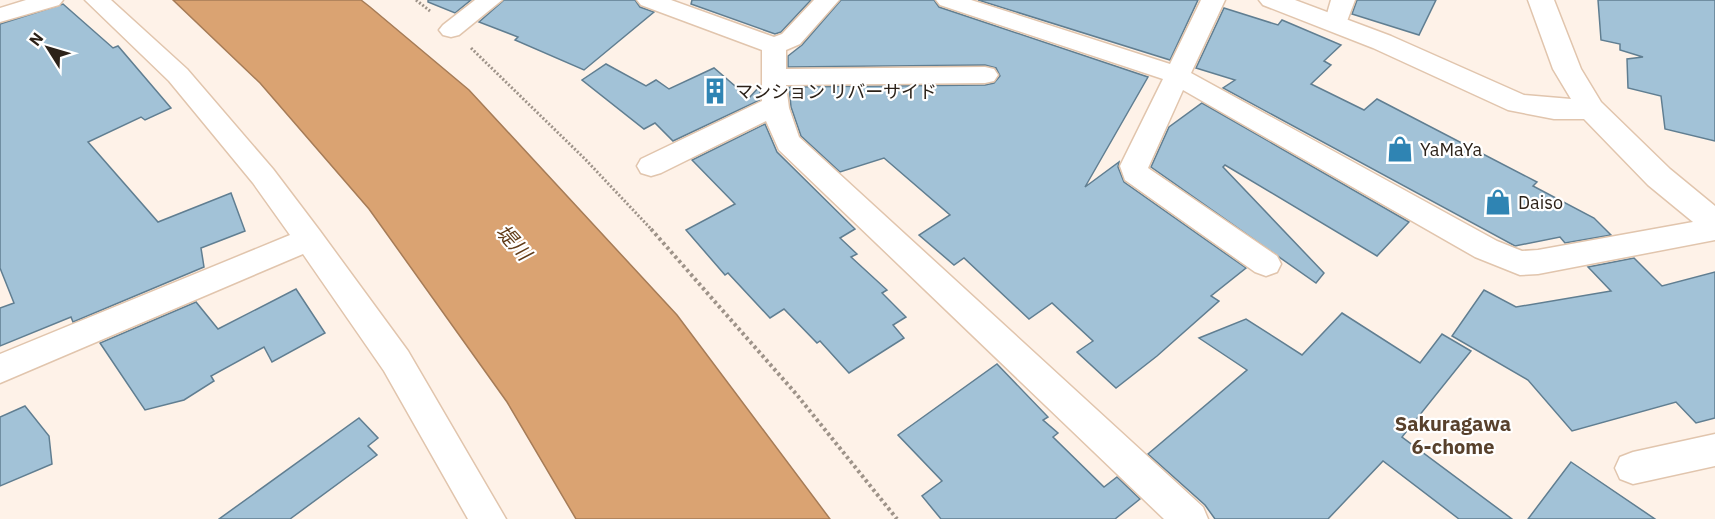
<svg xmlns="http://www.w3.org/2000/svg" width="1715" height="519" font-family="'IBM Plex Sans','Noto Sans JP',sans-serif">
  <style>
    .water { fill: #daa372; stroke: #a67c57; stroke-width: 1.5 }
    .building { fill: #a2c2d7; stroke: #607e91; stroke-width: 1.5 }
    .lines { fill: none; stroke-linecap: round; stroke-linejoin: round }
    .minor-casing { stroke: #e1c5ad; stroke-width: 3 }
    .tertiary-casing { stroke: #e1c5ad; stroke-width: 3 }
    .path-far1 { stroke: #9e9389; stroke-width: 3; stroke-dasharray: 2 2; stroke-linecap: butt }
    .path { stroke: #9e9389; stroke-width: 4; stroke-dasharray: 3 3; stroke-linecap: butt }
    .minor { fill: #fff; fill-rule: evenodd }
    .tertiary { fill: #fff; fill-rule: evenodd }
    .labels { text-anchor: middle; dominant-baseline: central; stroke-width: 4.5; stroke-linejoin: round; paint-order: stroke }
    .poi-label { font-size: 18px; fill: #2c2219; stroke: #fff; text-anchor: start }
    .water-label { font-size: 20px; font-style: italic; fill: #613b17; stroke: #fff }
    .neighbourhood-label { font-size: 20px; font-weight: bold; fill: #58412c; stroke: #fff }
  </style>
  <rect width="100%" height="100%" fill="#fef2e8"/>
  <path class="water" d="M173 0H361L370 7 469 90 677 315 830 519H576L507 402 369 209 260 83Z"/>
  <g class="building">
    <path d="M428 0H471L455 13 428 2Z"/>
    <path d="M504 0H635L640 7 654 12 584 70 515 40 518 37 479 22Z"/>
    <path d="M692 0H811L781 32 775 34 691 4Z"/>
    <path d="M841 0H934L939 7 1148 77 1085 187 1119 162 1118 167 1124 182 1246 268 1211 296 1219 301 1157 356 1116 388 1077 352 1093 341 1052 303 1029 319 964 258 954 265 919 235 950 215 884 158 840 172 801 136 791 107 789 87 985 85 994 83 1000 76 996 68 985 65 788 67V56L802 45Z"/>
    <path d="M978 0H1198L1170 60Z"/>
    <path d="M1357 0H1436L1419 35 1352 14Z"/>
    <path d="M1598 0H1715V141L1665 129 1661 96 1628 88 1627 59 1643 57 1620 50V44L1601 40Z"/>
    <path d="M63 4 113 48 118 46 171 108 145 120 141 117 88 142 158 222 231 193 245 231 201 248 204 267 73 322 71 317 0 346V308L14 303 0 268V24Z"/>
    <path d="M1224 8 1278 25 1282 20 1341 45 1324 61 1331 65 1311 84 1364 110 1377 99 1537 182 1533 186 1594 218 1611 235 1565 243 1560 237 1515 246 1223 88 1235 80 1196 68Z"/>
    <path d="M606 64 646 86 656 80 669 89 714 68 749 98 760 86V100L673 141 655 123 644 129 582 80Z"/>
    <path d="M1202 103 1409 222 1377 256 1225 165 1223 167 1324 273 1316 283 1151 167 1169 127Z"/>
    <path d="M765 124 777 152 855 229 840 238 857 254 851 257 887 290 882 293 906 317 893 325 904 338 849 373 820 341 817 343 784 309 770 318 728 273 725 275 686 230 735 204 692 160Z"/>
    <path d="M1634 258 1662 286 1715 272V418L1696 423 1676 402 1572 431 1528 380 1452 336 1484 290 1516 307 1611 291 1588 267Z"/>
    <path d="M296 289 325 333 272 362 264 347 211 376 214 381 184 400 145 410 100 343 196 302 218 329Z"/>
    <path d="M1342 313 1420 363 1442 334 1471 351 1402 437 1512 519H1459L1383 461 1328 519H1215L1205 505 1148 454 1247 370 1199 338 1246 319 1302 355Z"/>
    <path d="M997 364 1048 417 1043 420 1058 433 1053 437 1104 487 1117 477 1140 499 1115 519H941L922 496 942 481 898 435Z"/>
    <path d="M25 406 49 436 52 464 0 486V417Z"/>
    <path d="M359 418 378 438 368 446 377 455 290 519H219Z"/>
    <path d="M1571 462 1655 519H1528Z"/>
  </g>
  <g class="lines">
    <g class="minor-casing">
      <g id="minor">
        <path d="M26 0H63L59 5 0 22V8Z"/>
        <path d="M85 0H111L187 69 273 169 320 231 408 351 506 519H468L384 371 303 254 0 383V354L290 235 253 183 169 81Z"/>
        <path d="M475 0H502L459 35 451 37 443 35 439 30 443 25Z"/>
        <path d="M637 0H671L774 37 782 34 814 0H839L800 44 786 50V69L985 67 994 69 998 75 994 81 985 83 786 85 789 108 799 137 1203 507 1208 519H1164L779 150 766 121 661 173 651 176 641 173 637 166 641 159 762 101V50L641 5Z"/>
        <path d="M936 0H971L1170 64 1201 0H1225L1191 73 1497 241 1522 251 1538 250 1715 218V240L1538 274 1520 275 1475 257 1183 90 1148 168 1277 256 1281 264 1277 272 1266 276 1255 272 1125 180 1120 166 1163 79 940 5Z"/>
        <path d="M1331 0H1355L1344 29 1336 31 1328 29 1324 24Z"/>
        <path d="M1715 434V466L1633 484 1620 479 1615 468 1620 457 1633 452Z"/>
      </g>
    </g>
    <g class="tertiary-casing">
      <path id="tertiary" d="M1259 0H1295L1391 36 1524 95 1571 99 1553 69 1528 0H1554L1581 69 1601 102 1670 169 1715 206V235L1704 231 1648 185 1584 119H1554L1508 110 1373 48 1263 5Z"/>
    </g>
    <g class="path-far1">
      <path d="M416 0 430 11"/>
      <path d="M471 48 585 159 652 230"/>
    </g>
    <path class="path" d="M651 229 797 395 897 519"/>
    <use href="#minor" class="minor"/>
    <use href="#tertiary" class="tertiary"/>
  </g>
  <defs>
    <g id="building-bare" transform="scale(2.07)"><path d="M-4-6H4V6H1V3H-1V6H-4ZM-2.5-4.3h1.7v1.8h-1.7ZM.8-4.3h1.7v1.8H.8ZM-2.5-1h1.7V.8h-1.7ZM.8-1h1.7V.8H.8Z" fill="#2f84b3" stroke="#fff" stroke-width="2.5" paint-order="stroke"/></g>
    <g id="shop-bare" transform="scale(2.07)"><path d="M-5-2.5h2.3a2.7 3.5 0 0 1 5.4 0H5L5.5 6h-11ZM-1.5-2.5h3a1.5 2.3 0 0 0-3 0Z" fill="#2f84b3" stroke="#fff" stroke-width="2.5" paint-order="stroke"/></g>
  </defs>
  <g fill-rule="evenodd">
    <use href="#building-bare" x="715" y="91"/>
    <use href="#shop-bare" x="1400" y="149"/>
    <use href="#shop-bare" x="1498" y="202"/>
  </g>
  <g class="labels">
    <g class="poi-label">
      <text x="735" y="91">マンション リバーサイド</text>
      <text x="1420" y="149">YaMaYa</text>
      <text x="1518" y="202">Daiso</text>
    </g>
    <g class="water-label">
      <text transform="translate(514 242) rotate(48)">堤川</text>
    </g>
    <g class="neighbourhood-label">
      <text x="1453" y="423">Sakuragawa<tspan x="1453" dy="23">6-chome</tspan></text>
    </g>
  </g>
  <g transform="translate(48 48) rotate(307)" stroke="#ffffff" stroke-width="4.5" paint-order="stroke">
  <path d="M0-4.5L10 22L0 15L-10 22Z" fill="#2c2219"/>
  <text y="-9" font-size="16" font-weight="bold" text-anchor="middle" fill="#2c2219">N</text>
  </g>
</svg>
